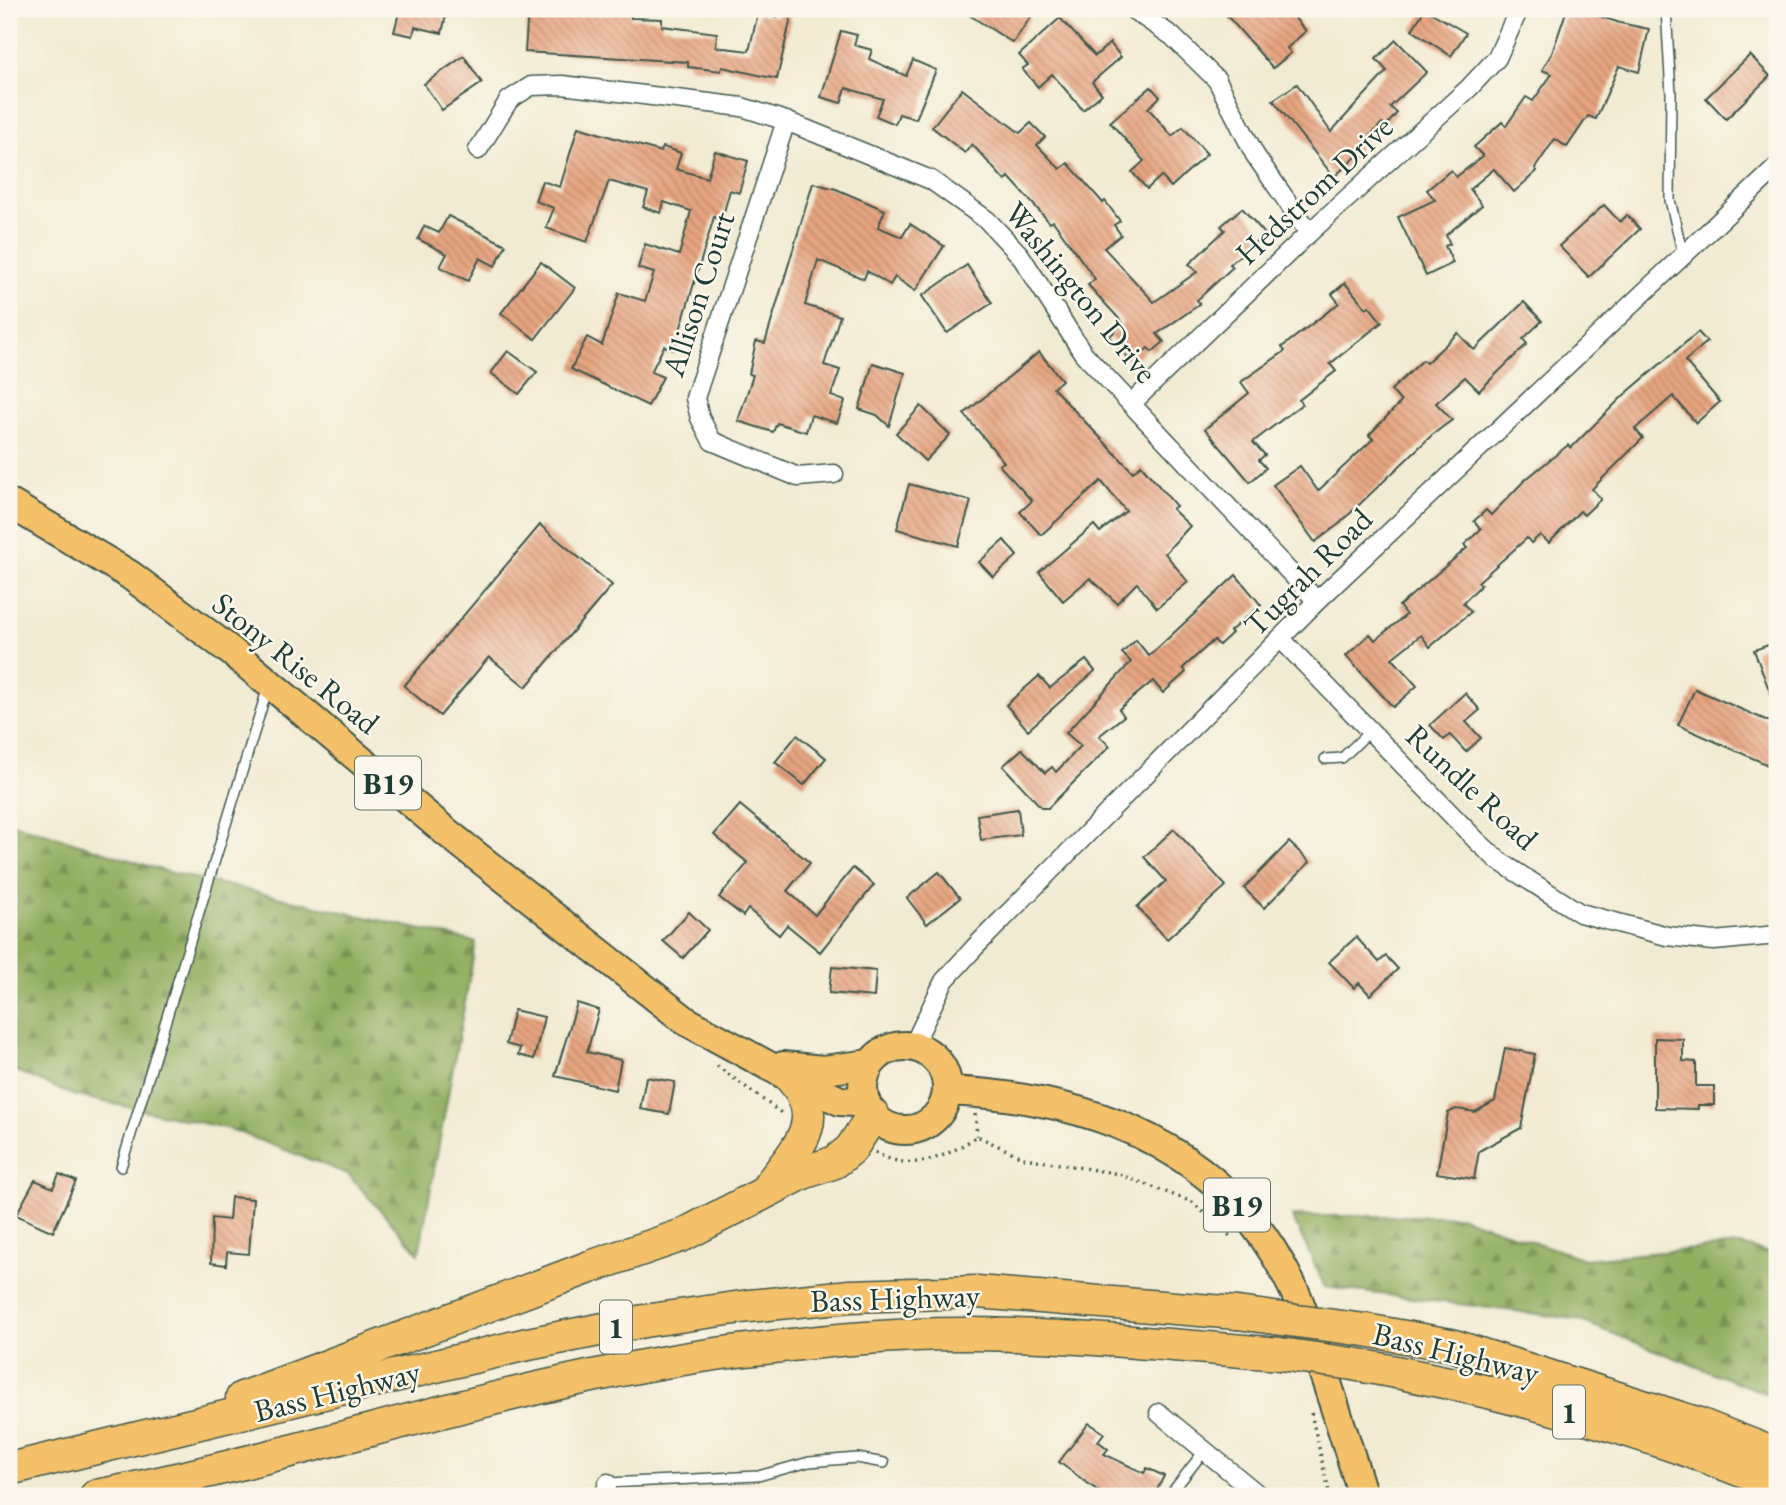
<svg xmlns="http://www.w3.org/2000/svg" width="1786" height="1505" font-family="'EB Garamond',serif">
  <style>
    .forest { fill: url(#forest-firs); stroke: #58764a; stroke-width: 2 }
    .building { fill: url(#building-back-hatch) }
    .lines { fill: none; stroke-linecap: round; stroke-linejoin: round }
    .service-casing { stroke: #3f574c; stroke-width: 12 }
    .minor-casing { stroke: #3f574c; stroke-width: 21 }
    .primary-casing { stroke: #3f574c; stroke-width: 32 }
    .motorway-casing { stroke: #3f574c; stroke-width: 35 }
    .path { stroke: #3f574c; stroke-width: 3.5; stroke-dasharray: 2 5; stroke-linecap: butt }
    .service { stroke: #fff; stroke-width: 9 }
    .minor { stroke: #fff; stroke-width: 18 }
    .primary { stroke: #f4c16a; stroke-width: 28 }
    .motorway { stroke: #f4c16a; stroke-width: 32 }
    .motorway-bridge-casing { stroke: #3f574c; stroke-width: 35; stroke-linecap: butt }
    .motorway-bridge { stroke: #f4c16a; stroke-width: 32 }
    .labels { text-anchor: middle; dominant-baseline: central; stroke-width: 5; stroke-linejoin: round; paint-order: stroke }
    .shield { fill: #fbf7ec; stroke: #61756b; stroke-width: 2 }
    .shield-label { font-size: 30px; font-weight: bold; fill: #1f3d34 }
    .street-label { font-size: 32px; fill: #1f3d34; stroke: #fbf7ec }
  </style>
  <defs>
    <pattern id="forest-firs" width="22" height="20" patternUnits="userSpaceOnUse" patternTransform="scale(1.75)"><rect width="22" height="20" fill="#92af61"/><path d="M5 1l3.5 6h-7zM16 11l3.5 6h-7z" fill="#779051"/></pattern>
    <pattern id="building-back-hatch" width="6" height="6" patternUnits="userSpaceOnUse" patternTransform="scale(1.75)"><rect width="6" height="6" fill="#e7a480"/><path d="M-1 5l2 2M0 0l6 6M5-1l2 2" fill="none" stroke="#bb876a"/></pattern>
  </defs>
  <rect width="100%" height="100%" fill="#fbf7ec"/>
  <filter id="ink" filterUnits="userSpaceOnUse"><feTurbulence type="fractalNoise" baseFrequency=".0143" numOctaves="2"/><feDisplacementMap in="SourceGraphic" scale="14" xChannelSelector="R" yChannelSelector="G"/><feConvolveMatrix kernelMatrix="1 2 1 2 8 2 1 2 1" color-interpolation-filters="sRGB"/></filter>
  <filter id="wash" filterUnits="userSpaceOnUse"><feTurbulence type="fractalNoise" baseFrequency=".00686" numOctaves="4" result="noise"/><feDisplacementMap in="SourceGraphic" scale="28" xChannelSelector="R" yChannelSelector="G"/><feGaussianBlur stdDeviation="1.57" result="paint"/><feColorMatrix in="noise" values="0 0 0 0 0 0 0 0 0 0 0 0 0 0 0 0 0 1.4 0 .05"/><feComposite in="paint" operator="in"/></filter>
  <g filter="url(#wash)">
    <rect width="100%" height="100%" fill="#f2ebd3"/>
    <g class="forest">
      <path d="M9 822 168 872 476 942 419 1253 348 1174 230 1129 73 1095 9 1068Z"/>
      <path d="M1292 1216H1459L1584 1259 1740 1245 1777 1255V1398L1576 1319 1325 1287Z"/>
    </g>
    <g id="blocks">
      <g class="building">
        <path d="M400 9H421L446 15 442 33 415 27 413 36 394 32Z"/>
        <path d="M528 9 608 15 609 10 631 11V18L662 19V26L717 33 716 47 749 51 758 13 777 17 778 10 792 13 777 79 722 67 721 71 688 67V62L525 52Z"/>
        <path d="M960 9H1036L1013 43Z"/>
        <path d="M1221 9H1287L1306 31 1287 48 1291 53 1273 68Z"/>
        <path d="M1425 9 1466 33 1451 56 1412 30Z"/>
        <path d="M1567 9H1578L1620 23 1649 29 1639 72 1619 66 1596 119 1588 116 1567 147 1555 139 1535 168 1537 171 1514 192 1494 169 1470 189 1482 205 1446 235 1450 244 1445 246 1453 263 1426 276 1398 217 1435 200 1427 190 1451 170 1456 177 1483 156 1474 147 1502 122 1506 126 1526 97 1533 101 1552 74 1542 70 1552 53Z"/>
        <path d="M1060 18 1095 56 1110 43 1121 57 1092 82 1102 94 1083 110 1052 74 1038 87 1022 69 1028 65 1019 55Z"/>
        <path d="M841 31 857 35 854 45 872 50 869 59 906 76 913 60 936 70 916 119 899 114 895 124 876 116 883 99 846 88 841 103 821 97Z"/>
        <path d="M1396 40 1427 72 1390 107 1397 113 1386 126 1382 123 1356 151 1359 154 1334 177 1273 100 1297 84 1331 132 1387 71 1376 59Z"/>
        <path d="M1750 55 1770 76 1726 119 1706 98Z"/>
        <path d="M464 56 482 83 442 110 424 84Z"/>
        <path d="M1151 87 1160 97 1148 108 1172 136 1183 127 1207 154 1171 187 1161 176 1147 189 1132 172 1144 161 1110 122Z"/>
        <path d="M962 89 1020 133 1031 123 1045 137 1037 145 1060 169 1068 163 1103 203 1105 201 1120 221 1114 225 1121 235 1104 248 1154 302 1197 272 1189 264 1225 230 1221 226 1242 208 1265 234 1230 264 1233 267 1197 300 1200 304 1157 334 1164 342 1152 352 1148 348 1132 362 1109 337 1123 323 1088 285 1095 279 1053 221 1050 223 1009 177 1005 181 972 144 965 153 932 127Z"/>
        <path d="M578 127 661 152 663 147 681 153 676 169 707 178 715 151 748 161 739 193 730 190 722 219 714 217 674 350 664 346 651 372 663 377 648 406 571 369 587 337 602 345 619 293 645 301 654 273 638 268 645 244 679 255 691 211 664 202 661 213 643 207 648 192 609 181 587 242 546 228 554 208 535 201 542 181 560 187Z"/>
        <path d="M813 183 836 189 885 210 878 227 902 237 910 224 944 246 915 291 895 277 890 285 867 271 864 279 818 260 805 305 840 316 824 365 840 370 831 396 845 401 837 423 811 415 806 432 777 423 773 432 738 421 753 375 749 374 756 341 765 343Z"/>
        <path d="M1604 205 1620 222 1627 215 1640 229 1589 277 1559 246Z"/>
        <path d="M448 216 506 245 495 266 480 258 468 281 440 267 447 254 418 239 424 226 439 233Z"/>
        <path d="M541 262 575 288 535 339 501 313Z"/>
        <path d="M967 265 992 303 947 333 922 296Z"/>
        <path d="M1345 283 1366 308 1369 306 1382 322 1330 364 1336 371 1299 400 1302 404 1253 442 1265 455 1259 460 1266 468 1250 482 1205 429 1249 393 1241 382 1285 351 1282 347 1339 303 1332 294Z"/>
        <path d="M1524 302 1542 321 1523 339 1527 344 1479 391 1465 377 1436 403 1452 420 1432 435 1339 524 1315 542 1273 485 1300 466 1318 491 1373 439 1369 435 1401 402 1391 390 1423 360 1426 363 1458 333 1474 350Z"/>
        <path d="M1698 332 1707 342 1685 361 1720 402 1696 423 1673 396 1635 429 1643 438 1592 489 1601 499 1584 515 1580 511 1549 543 1540 535 1531 543 1527 538 1478 582 1481 585 1463 603 1471 612 1430 647 1421 635 1392 658 1417 686 1393 707 1346 656 1370 634 1375 640 1406 615 1399 606 1467 548 1464 545 1481 529 1474 521 1486 510 1491 515 1525 480 1568 445 1571 448 1623 396Z"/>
        <path d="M508 351 537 372 519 394 491 373Z"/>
        <path d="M1039 352 1062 380 1053 388 1133 472 1141 465 1176 506 1172 509 1190 526 1165 553 1188 582 1157 608 1137 583 1117 603 1090 578 1063 601 1039 572 1094 525 1100 532 1126 511 1101 481 1041 535 1020 512 1032 501 999 465 1004 462 964 414Z"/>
        <path d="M873 363 905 373 889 426 877 415 859 409Z"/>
        <path d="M921 406 950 435 925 461 896 433Z"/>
        <path d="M909 484 971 501 958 546 897 529Z"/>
        <path d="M540 525 612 585 526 687 489 657 440 716 404 686Z"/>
        <path d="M1004 540 1017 556 993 577 979 562Z"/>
        <path d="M1236 575 1261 605 1230 631 1232 633 1219 645 1214 640 1183 668 1186 672 1163 693 1153 681 1119 709 1124 716 1099 736 1110 746 1048 808H1042L1003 766 1022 749 1045 773 1052 767 1056 772 1081 746 1066 733 1131 662 1122 653 1136 640 1149 656Z"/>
        <path d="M1777 642V707L1776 708 1754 650Z"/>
        <path d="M1086 660 1095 671 1028 730 1006 705 1039 676 1050 688Z"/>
        <path d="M1695 689 1777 725V769L1678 725Z"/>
        <path d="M1465 693 1480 710 1466 722 1481 738 1466 752 1450 735 1444 740 1430 725Z"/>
        <path d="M797 735 826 758 804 785 775 762Z"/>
        <path d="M740 805 810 863 787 891 815 915 853 868 874 885 820 952 787 925 779 935 748 909 743 916 719 897 748 863 714 835Z"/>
        <path d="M1018 809 1021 835 981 840 977 815Z"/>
        <path d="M1174 829 1226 886 1167 939 1137 907 1166 881 1144 857Z"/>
        <path d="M1289 842 1310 862 1264 908 1244 888Z"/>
        <path d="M939 872 960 898 927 924 907 898Z"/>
        <path d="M689 912 708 930 683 958 663 941Z"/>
        <path d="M1356 937 1379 962 1386 956 1398 969 1370 995 1359 983 1354 988 1329 962Z"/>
        <path d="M832 967 876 971 874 997 829 993Z"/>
        <path d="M577 1003 599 1010 587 1052 621 1060 615 1090 555 1076Z"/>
        <path d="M514 1010 544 1017 534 1059 518 1055 520 1048 506 1044Z"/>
        <path d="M1655 1038 1683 1039V1061L1696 1062V1086H1714V1105H1698V1109L1655 1108Z"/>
        <path d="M1505 1048 1535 1054 1521 1128 1479 1151 1474 1179 1437 1173 1448 1113 1456 1109 1475 1112 1495 1101Z"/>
        <path d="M646 1077 675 1082 669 1114 640 1109Z"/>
        <path d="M59 1174 76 1181 53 1232 16 1215 35 1180 53 1188Z"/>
        <path d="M231 1197 253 1199 249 1254 227 1252 226 1265 211 1263 212 1218 229 1220Z"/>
        <path d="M1089 1423 1104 1433 1098 1441 1108 1449 1104 1454 1144 1473 1147 1468 1164 1476 1154 1496H1105L1059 1462Z"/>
      </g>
    </g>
  </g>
  <g filter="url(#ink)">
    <use href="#blocks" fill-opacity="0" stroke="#3f574c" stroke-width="2"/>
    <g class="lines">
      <g class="service-casing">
        <g id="service">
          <path d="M1666 9 1671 94 1670 200 1683 255"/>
          <path d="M1325 759 1342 758 1370 731"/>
          <path d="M121 1167 268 687"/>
          <path d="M608 1483 758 1476 809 1462 857 1458 884 1463"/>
          <path d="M1169 1496 1204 1451"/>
        </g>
      </g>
      <g class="minor-casing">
        <g id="minor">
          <path d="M1132 9 1172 36 1217 80 1255 155 1309 233"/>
          <path d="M786 121 695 398 700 418 712 441 798 477 834 474"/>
          <path d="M478 150 509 100 531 86 562 85 742 107 786 121 931 180 987 220 1020 255 1083 353 1317 601"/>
          <path d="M1132 403 1309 233 1469 88 1497 58 1519 9"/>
          <path d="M1281 639 1478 842 1499 861 1580 913 1667 936 1714 941 1777 935"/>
          <path d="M913 1046 944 981 975 947 1317 601 1777 167"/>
          <path d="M1159 1413 1260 1496"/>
          <path d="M604 1496 608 1483"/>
        </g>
      </g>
      <g class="primary-casing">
        <g id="primary">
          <path d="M9 503 130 575 232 652 445 831 686 1021 791 1078 840 1101 866 1103"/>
          <circle cx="905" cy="1088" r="42"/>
          <path d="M783 1066 823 1070 870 1064"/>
          <path d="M947 1091C1093 1097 1226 1147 1292 1286 1301 1303 1306 1322 1312 1340 1331 1392 1347 1444 1363 1496"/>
        </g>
      </g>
      <g class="motorway-casing">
        <g id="motorway">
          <path d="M768 1187C794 1151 830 1121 791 1078"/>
          <path d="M1365 1330 1451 1345 1696 1423 1777 1455"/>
          <path d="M1353 1364C1499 1390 1641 1428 1777 1485"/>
          <path d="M242 1398 590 1267 683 1235 803 1173 835 1162 851 1149 873 1115"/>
          <path d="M9 1469 523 1345 644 1321 749 1306 850 1296 977 1292 1237 1313"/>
          <path d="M96 1496C312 1454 519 1379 738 1351 815 1342 894 1333 973 1334 1075 1335 1178 1346 1280 1354"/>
        </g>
      </g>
      <g class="path">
        <path d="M717 1066 784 1115"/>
        <path d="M975 1114 977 1136"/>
        <path d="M875 1152C911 1174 947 1157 977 1136L1024 1158 1119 1174 1192 1202 1230 1236"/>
        <path d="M1311 1413 1330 1496"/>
      </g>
      <use href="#service" class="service"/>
      <use href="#minor" class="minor"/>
      <use href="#primary" class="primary"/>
      <use href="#motorway" class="motorway"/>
      <g class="motorway-bridge-casing">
        <g id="motorway-bridge">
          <path d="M1237 1313 1365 1330"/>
          <path d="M1280 1354 1353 1364"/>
        </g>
      </g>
      <use href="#motorway-bridge" class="motorway-bridge"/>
    </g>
  </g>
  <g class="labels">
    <g class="shield">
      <rect x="355" y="756.5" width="66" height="53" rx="5"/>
      <rect x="1204" y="1178.5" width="66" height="53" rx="5"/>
      <rect x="600" y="1300.5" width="32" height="53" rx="5"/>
      <rect x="1553" y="1385.5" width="32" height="53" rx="5"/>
    </g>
    <g class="shield-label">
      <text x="388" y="783">B19</text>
      <text x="1237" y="1205">B19</text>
      <text x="616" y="1327">1</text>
      <text x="1569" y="1412">1</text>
    </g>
    <g class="street-label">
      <text transform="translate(1314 190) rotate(-43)">Hedstrom Drive</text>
      <text transform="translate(1081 292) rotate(51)">Washington Drive</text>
      <text transform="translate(698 294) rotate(-72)">Allison Court</text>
      <text transform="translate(1308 572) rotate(-45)">Tugrah Road</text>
      <text transform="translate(296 663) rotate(39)">Stony Rise Road</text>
      <text transform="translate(1472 787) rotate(43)">Rundle Road</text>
      <text transform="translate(895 1298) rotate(-2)">Bass Highway</text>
      <text transform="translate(1456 1353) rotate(14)">Bass Highway</text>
      <text transform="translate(337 1391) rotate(-14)">Bass Highway</text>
    </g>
  </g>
  <rect width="1786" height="1505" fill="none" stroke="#fbf7ec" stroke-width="35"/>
</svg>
